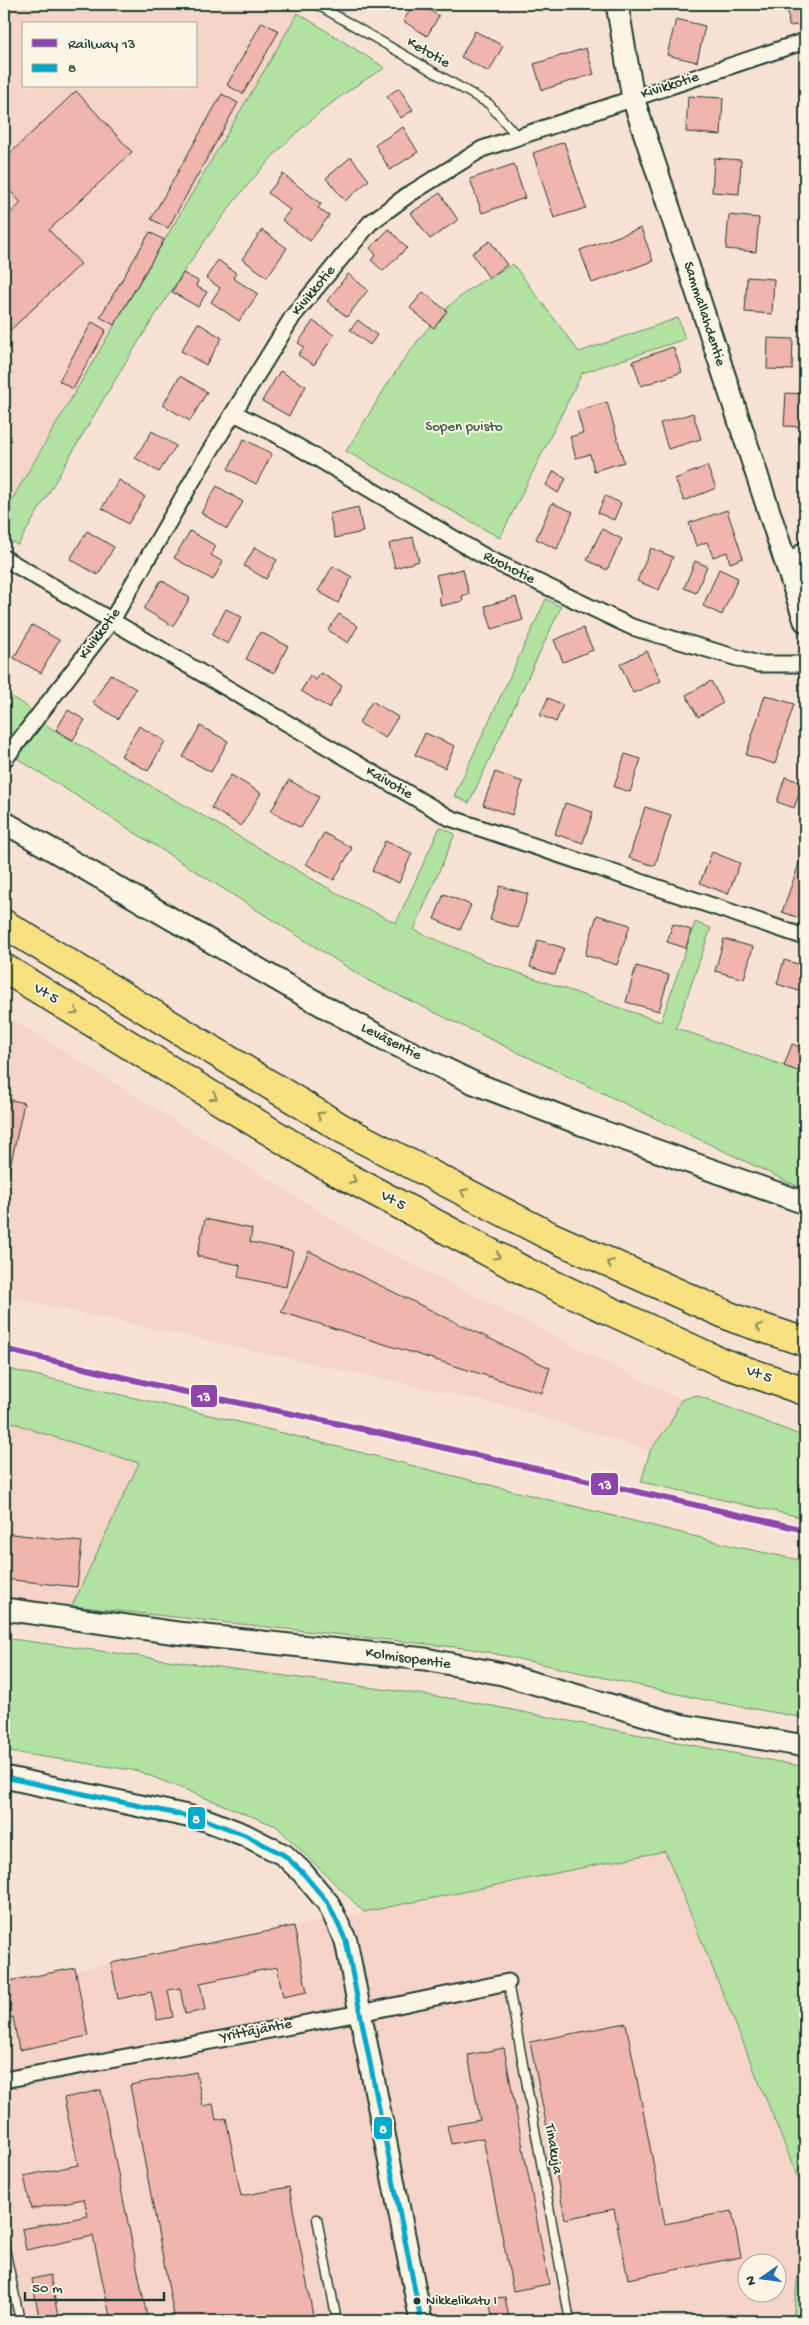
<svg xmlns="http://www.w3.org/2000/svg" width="809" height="2325" font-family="'Gochi Hand',sans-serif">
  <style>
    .built { fill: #f6d4c8; fill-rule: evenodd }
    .green { fill: #b2e3a2; stroke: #68906b }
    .building { fill: #f0b5ac; stroke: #1f3d34 }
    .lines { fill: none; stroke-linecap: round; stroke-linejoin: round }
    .lane-casing { stroke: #1f3d34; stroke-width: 11 }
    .street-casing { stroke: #1f3d34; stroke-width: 19 }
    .secondary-casing { stroke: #1f3d34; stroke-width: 25 }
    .highway-casing { stroke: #1f3d34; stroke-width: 31 }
    .lane { stroke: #fcf5e5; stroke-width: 8 }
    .street { stroke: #fcf5e5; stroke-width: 15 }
    .secondary { stroke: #fcf5e5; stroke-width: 21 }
    .highway { stroke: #f9e181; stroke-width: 28 }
    .bus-1-casing { stroke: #fcf5e5; stroke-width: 9 }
    .bus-1 { stroke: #00a9ce; stroke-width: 5 }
    .rail-1-casing { stroke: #fcf5e5; stroke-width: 10 }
    .rail-1 { stroke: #8e44ad; stroke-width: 6 }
    .oneway { stroke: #8c8f5a }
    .bus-dot { fill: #1f3d34; stroke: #fcf5e5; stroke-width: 2 }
    .labels { text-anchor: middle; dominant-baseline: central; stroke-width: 4; stroke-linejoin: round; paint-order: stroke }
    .bus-label { font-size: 14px; fill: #1f3d34; stroke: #fcf5e5; text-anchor: start }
    .street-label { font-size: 15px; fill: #1f3d34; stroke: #fcf5e5 }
    .park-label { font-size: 15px; fill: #3c5e4a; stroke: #fcf5e5 }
    .line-badge { stroke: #fcf5e5; stroke-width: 2 }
    .badge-label { font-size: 14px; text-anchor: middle; font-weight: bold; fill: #fff }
  </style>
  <rect width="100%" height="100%" fill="#f8e2d4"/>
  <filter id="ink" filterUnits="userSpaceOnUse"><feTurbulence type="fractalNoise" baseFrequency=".02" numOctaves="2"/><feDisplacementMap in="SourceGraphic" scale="10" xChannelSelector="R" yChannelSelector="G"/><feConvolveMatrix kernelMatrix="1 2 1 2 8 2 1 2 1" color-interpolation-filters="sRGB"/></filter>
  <g filter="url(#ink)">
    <g class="built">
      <path d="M4 4H281L298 13 4 513ZM24 24H196V86H24Z"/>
      <path d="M4 1014 372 1244 681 1400 670 1424 650 1451 506 1406 4 1296Z"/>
      <path d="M4 1419 38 1432 140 1463 72 1606 4 1596Z"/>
      <path d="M665 1851 805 2195 793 2321H4V1985ZM746 2262H776V2292H746Z"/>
    </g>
    <g class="green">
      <path d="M298 13 385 68C284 124 221 213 160 308 110 385 65 466 18 545L4 538V513Z"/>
      <path d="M513 264 579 352 678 318 685 339 582 373 500 538 346 451C380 398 415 330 466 292 480 281 498 273 513 264Z"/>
      <path d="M546 599 561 607 469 803 454 796Z"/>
      <path d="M4 693 24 704 49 727 340 895 396 923 440 827 455 834 414 930 493 964 661 1022 695 922 711 928 676 1028 805 1073V1190L369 981 4 750Z"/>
      <path d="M4 1368 231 1420 737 1547 805 1561V1718L710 1701 473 1649 72 1606 139 1463 38 1432 4 1419Z"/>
      <path d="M696 1395 805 1437V1518L641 1482 650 1451 670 1424 681 1400Z"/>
      <path d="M4 1638 456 1699 805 1767V2195L665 1851 364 1912 276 1826 138 1771 4 1751Z"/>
      <path d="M805 2207V2321H793Z"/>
    </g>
    <g class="building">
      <path d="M414 4H420L439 16 427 36 403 21Z"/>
      <path d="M787 4H805V24L789 26Z"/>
      <path d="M676 19 705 26 697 62 667 55Z"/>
      <path d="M262 22 279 31 243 94 227 85Z"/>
      <path d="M475 31 503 46 489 72 461 57Z"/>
      <path d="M586 48 594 74 542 90 534 64Z"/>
      <path d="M399 88 413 110 401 118 387 96Z"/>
      <path d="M76 91 132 152 49 230 81 264 4 336V219L21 203 4 184V159Z"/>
      <path d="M222 94 238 103 168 228 151 219Z"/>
      <path d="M688 96 723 98 721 135 686 132Z"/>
      <path d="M403 127 418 152 390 170 375 145Z"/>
      <path d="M564 142 586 208 554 218 533 153Z"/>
      <path d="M351 157 369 180 345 201 326 178Z"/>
      <path d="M714 158 741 160 739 194 712 192Z"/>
      <path d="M514 164 525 198 482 213 470 179Z"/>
      <path d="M283 174 321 204 318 208 329 216 310 241 282 220 290 210 268 193Z"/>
      <path d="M440 193 458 220 430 239 411 213Z"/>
      <path d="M729 215 759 218 756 252 726 249Z"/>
      <path d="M641 228 653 261 592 283 580 250Z"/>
      <path d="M389 229 407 248 383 271 371 260 376 255 370 248Z"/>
      <path d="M262 230 287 248 267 277 242 259Z"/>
      <path d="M150 232 164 240 114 325 100 317Z"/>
      <path d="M490 241 507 265 489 278 472 253Z"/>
      <path d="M218 260 236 273 233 278 258 294 239 321 211 302 220 288 206 278Z"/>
      <path d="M183 273 198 281 196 286 207 292 198 307 172 292Z"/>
      <path d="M348 274 368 290 347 317 327 301Z"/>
      <path d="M747 277 774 279 772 314 745 312Z"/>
      <path d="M423 292 447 311 434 328 410 308Z"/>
      <path d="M358 320 377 335 370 345 350 330Z"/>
      <path d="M313 321 334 335 314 365 298 355 304 347 298 343Z"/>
      <path d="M92 322 106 330 73 389 59 381Z"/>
      <path d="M198 323 222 338 206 365 181 351Z"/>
      <path d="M768 338 793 339 792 370 767 369Z"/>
      <path d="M673 347 682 372 641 386 633 361Z"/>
      <path d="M280 371 306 386 289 416 262 401Z"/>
      <path d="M180 376 207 392 190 421 163 405Z"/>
      <path d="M786 393 805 394V427L784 426Z"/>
      <path d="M607 402 624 462 594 471 590 454 576 458 570 437 583 433 577 411Z"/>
      <path d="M693 413 701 439 668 449 660 423Z"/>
      <path d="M152 431 176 446 159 472 135 458Z"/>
      <path d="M244 439 272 454 256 484 228 469Z"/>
      <path d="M707 466 716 488 684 501 675 479Z"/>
      <path d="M554 471 566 479 558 493 546 485Z"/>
      <path d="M119 480 145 497 128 524 102 508Z"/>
      <path d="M217 486 243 502 227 529 201 513Z"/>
      <path d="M605 496 621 503 614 520 598 513Z"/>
      <path d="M552 503 573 512 557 549 536 539Z"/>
      <path d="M358 507 363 532 335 538 329 514Z"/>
      <path d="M727 510 743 558 730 563 727 552 713 557 707 542 696 546 689 523Z"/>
      <path d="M602 529 622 539 607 570 587 560Z"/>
      <path d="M87 531 114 547 98 575 70 559Z"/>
      <path d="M190 531 216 546 211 555 223 562 213 580 174 558Z"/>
      <path d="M413 537 419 561 395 568 389 544Z"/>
      <path d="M255 547 277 560 266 579 244 566Z"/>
      <path d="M651 548 673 557 659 590 637 581Z"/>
      <path d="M695 561 707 566 696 593 684 588Z"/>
      <path d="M333 566 352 577 338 603 318 591Z"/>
      <path d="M463 569 469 594 462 596 463 601 441 606 439 597 441 596 436 575Z"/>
      <path d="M719 569 738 578 722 615 703 606Z"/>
      <path d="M161 580 190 598 173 626 144 609Z"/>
      <path d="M516 597 523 620 492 629 485 606Z"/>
      <path d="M226 609 242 617 228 644 212 635Z"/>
      <path d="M339 614 358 626 348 643 328 630Z"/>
      <path d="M32 625 59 640 41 673 14 658Z"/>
      <path d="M583 628 593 650 563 662 554 640Z"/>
      <path d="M260 632 288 646 274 673 246 659Z"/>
      <path d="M647 651 661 681 633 693 620 664Z"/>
      <path d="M321 673 342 686 329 708 301 691 310 676 316 680Z"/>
      <path d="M110 674 136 689 118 719 93 703Z"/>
      <path d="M711 681 723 703 698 717 686 695Z"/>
      <path d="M765 695 794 704 775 764 746 755Z"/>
      <path d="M548 698 563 705 556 722 540 715Z"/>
      <path d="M372 701 398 717 385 738 359 723Z"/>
      <path d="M68 710 85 720 73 740 56 730Z"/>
      <path d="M139 726 165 741 148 771 121 756Z"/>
      <path d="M200 726 228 741 211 772 183 757Z"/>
      <path d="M425 733 455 746 445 768 415 755Z"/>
      <path d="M625 754 641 759 630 792 614 787Z"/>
      <path d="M495 772 523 782 512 815 483 805Z"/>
      <path d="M231 775 261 793 241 826 211 808Z"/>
      <path d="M785 777 803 783 794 808 777 802Z"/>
      <path d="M289 780 319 797 301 828 271 811Z"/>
      <path d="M565 803 593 812 583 843 555 834Z"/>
      <path d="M645 807 671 815 655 866 629 858Z"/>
      <path d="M324 833 352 848 334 880 306 864Z"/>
      <path d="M385 841 412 853 399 883 372 871Z"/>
      <path d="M805 847V920L782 912Z"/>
      <path d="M712 852 740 863 728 894 700 883Z"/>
      <path d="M500 886 528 894 518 928 490 920Z"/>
      <path d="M444 894 471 905 460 930 434 919Z"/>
      <path d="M597 915 630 925 617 965 585 955Z"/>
      <path d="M673 924 691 930 686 948 667 942Z"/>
      <path d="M724 939 753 947 744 979 715 971Z"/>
      <path d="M538 940 564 948 555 975 530 967Z"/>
      <path d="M784 960 805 966V993L777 984Z"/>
      <path d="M636 966 669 975 659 1011 626 1002Z"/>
      <path d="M792 1044 805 1049 803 1073 784 1066Z"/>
      <path d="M4 1098 24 1103 4 1195Z"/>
      <path d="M205 1219 252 1229 250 1242 293 1251 286 1287 238 1277 240 1265 197 1256Z"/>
      <path d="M309 1251 550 1368 542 1393 281 1312Z"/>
      <path d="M4 1533 82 1542 77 1587 4 1579Z"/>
      <path d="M294 1926 307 1992 283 1997 277 1967 200 1983 205 2010 185 2014 180 1988 168 1990 173 2017 157 2020 151 1992 118 1999 111 1963Z"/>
      <path d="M75 1968 88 2036 19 2050 13 2017 4 2019V1982Z"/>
      <path d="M626 2023 665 2224 732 2211 741 2257 628 2279 614 2209 565 2219 530 2042Z"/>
      <path d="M504 2048 549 2284 513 2291 483 2138 451 2144 447 2126 480 2120 468 2055Z"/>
      <path d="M196 2072 203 2106 213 2104 216 2120 226 2118 241 2196 289 2187 314 2321H175L130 2085Z"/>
      <path d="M101 2090 148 2321H111L93 2236 26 2250 22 2229 88 2216 84 2199 31 2209 24 2176 78 2165 64 2098Z"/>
      <path d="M50 2275 59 2321H40L36 2301 32 2279Z"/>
      <path d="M505 2297 509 2318 493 2321 489 2299Z"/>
    </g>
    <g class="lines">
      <g class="lane-casing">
        <g id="lane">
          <path d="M316 4 489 104 517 136"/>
          <path d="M508 1982 570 2321"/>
          <path d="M317 2219 337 2321"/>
          <path d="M4 2244 20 2321"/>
        </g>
      </g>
      <g class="street-casing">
        <g id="street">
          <path d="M234 413 276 434 487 558 632 627 758 664H805"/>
          <path d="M4 558 450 818 805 937"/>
          <path d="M787 566 805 549"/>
          <path d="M5 759 112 620 202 464 293 316 370 223 408 195 482 149 805 41"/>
          <path d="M4 2080 360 2013 508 1982"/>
        </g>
      </g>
      <g class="secondary-casing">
        <g id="secondary">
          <path d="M617 4 633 98 805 621"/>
          <path d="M4 822 307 997 388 1041 474 1083 581 1124 805 1203"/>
          <path d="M4 1609 177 1633 425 1659 502 1674 680 1725 805 1746"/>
          <path d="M4 1777 206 1820 245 1835 284 1855 302 1872 328 1903 346 1941 421 2321"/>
        </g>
      </g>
      <g class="highway-casing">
        <g id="highway">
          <path d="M4 924 343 1129 550 1236 736 1319 805 1342"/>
          <path d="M4 968 323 1164 528 1273 723 1363 805 1391"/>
        </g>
      </g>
      <use href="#lane" class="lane"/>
      <use href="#street" class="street"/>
      <use href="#secondary" class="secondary"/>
      <use href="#highway" class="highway"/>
      <g class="bus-1-casing">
        <path id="bus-1" d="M4 1777 206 1820 245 1835 284 1855 302 1872 328 1903 346 1941 421 2321"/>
      </g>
      <use href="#bus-1" class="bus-1"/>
      <g class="rail-1-casing">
        <path id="rail-1" d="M4 1349 176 1390 322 1420 805 1530"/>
      </g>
      <use href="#rail-1" class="rail-1"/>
    </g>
    <defs><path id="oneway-chevron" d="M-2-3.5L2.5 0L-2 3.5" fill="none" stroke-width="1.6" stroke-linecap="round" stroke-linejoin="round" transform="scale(1.25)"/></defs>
    <g class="oneway">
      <use href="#oneway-chevron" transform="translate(75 1012) rotate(31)"/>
      <use href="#oneway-chevron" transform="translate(214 1097) rotate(31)"/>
      <use href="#oneway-chevron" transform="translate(320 1115) rotate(-149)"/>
      <use href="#oneway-chevron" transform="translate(353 1180) rotate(28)"/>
      <use href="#oneway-chevron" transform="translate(464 1192) rotate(-153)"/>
      <use href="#oneway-chevron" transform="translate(497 1256) rotate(28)"/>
      <use href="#oneway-chevron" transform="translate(610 1263) rotate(-156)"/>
      <use href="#oneway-chevron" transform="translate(759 1327) rotate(-162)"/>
    </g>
  </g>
  <circle class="bus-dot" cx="417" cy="2301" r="4.5"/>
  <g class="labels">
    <g class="bus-label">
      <text x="426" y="2301">Nikkelikatu I</text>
    </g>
    <g class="street-label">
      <text transform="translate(428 53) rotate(30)">Ketotie</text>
      <text transform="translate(670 86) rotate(-18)">Kivikkotie</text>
      <text transform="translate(314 291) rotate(-51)">Kivikkotie</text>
      <text transform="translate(704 314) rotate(72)">Sammallahdentie</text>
      <text transform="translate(509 568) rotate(27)">Ruohotie</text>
      <text transform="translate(100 634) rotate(-54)">Kivikkotie</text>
      <text transform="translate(389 783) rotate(30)">Kaivotie</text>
      <text transform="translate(46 994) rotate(31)">Vt 5</text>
      <text transform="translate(391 1042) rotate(27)">Leväsentie</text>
      <text transform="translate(393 1201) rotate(28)">Vt 5</text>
      <text transform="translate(759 1375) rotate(19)">Vt 5</text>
      <text transform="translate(408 1659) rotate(8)">Kolmisopentie</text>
      <text transform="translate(256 2031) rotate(-11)">Yrittäjäntie</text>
      <text transform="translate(553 2149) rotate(80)">Tinakuja</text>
    </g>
    <g class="park-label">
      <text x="464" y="427">Sopen puisto</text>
    </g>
  </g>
  <g class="line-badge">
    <rect x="190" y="1384" width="28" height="24" rx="5" fill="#8e44ad"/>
    <rect x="590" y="1472" width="29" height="24" rx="5" fill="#8e44ad"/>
    <rect x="187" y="1806" width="19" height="24" rx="5" fill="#00a9ce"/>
    <rect x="373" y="2116" width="20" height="24" rx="5" fill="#00a9ce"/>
  </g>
  <g class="badge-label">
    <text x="204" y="1401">13</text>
    <text x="605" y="1489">13</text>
    <text x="196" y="1823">8</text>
    <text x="383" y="2133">8</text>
  </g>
  <rect width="809" height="2325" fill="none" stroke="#fcf5e5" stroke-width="20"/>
  <rect x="10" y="10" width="789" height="2305" fill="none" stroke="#1f3d34" stroke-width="2" filter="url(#ink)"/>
  <rect x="22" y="22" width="175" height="65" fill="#fcf5e5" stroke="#a4ab9e"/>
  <rect x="32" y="39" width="25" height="8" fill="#8e44ad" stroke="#a4ab9e"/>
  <text x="68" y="48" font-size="15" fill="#1f3d34">Railway 13</text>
  <rect x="32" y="64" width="25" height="8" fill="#00a9ce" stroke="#a4ab9e"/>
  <text x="68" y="72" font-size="15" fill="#1f3d34">8</text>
  <g transform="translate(762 2278) rotate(256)"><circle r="24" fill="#fcf5e5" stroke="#a4ab9e"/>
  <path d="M0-4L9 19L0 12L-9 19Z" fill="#1f6fb2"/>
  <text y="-8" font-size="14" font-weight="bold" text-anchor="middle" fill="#1f3d34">N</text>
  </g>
  <path d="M25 2292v8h139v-8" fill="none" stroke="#1f3d34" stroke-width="2.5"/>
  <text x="32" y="2292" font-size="15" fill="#1f3d34" stroke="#fcf5e5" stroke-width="4" paint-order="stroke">50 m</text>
</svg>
